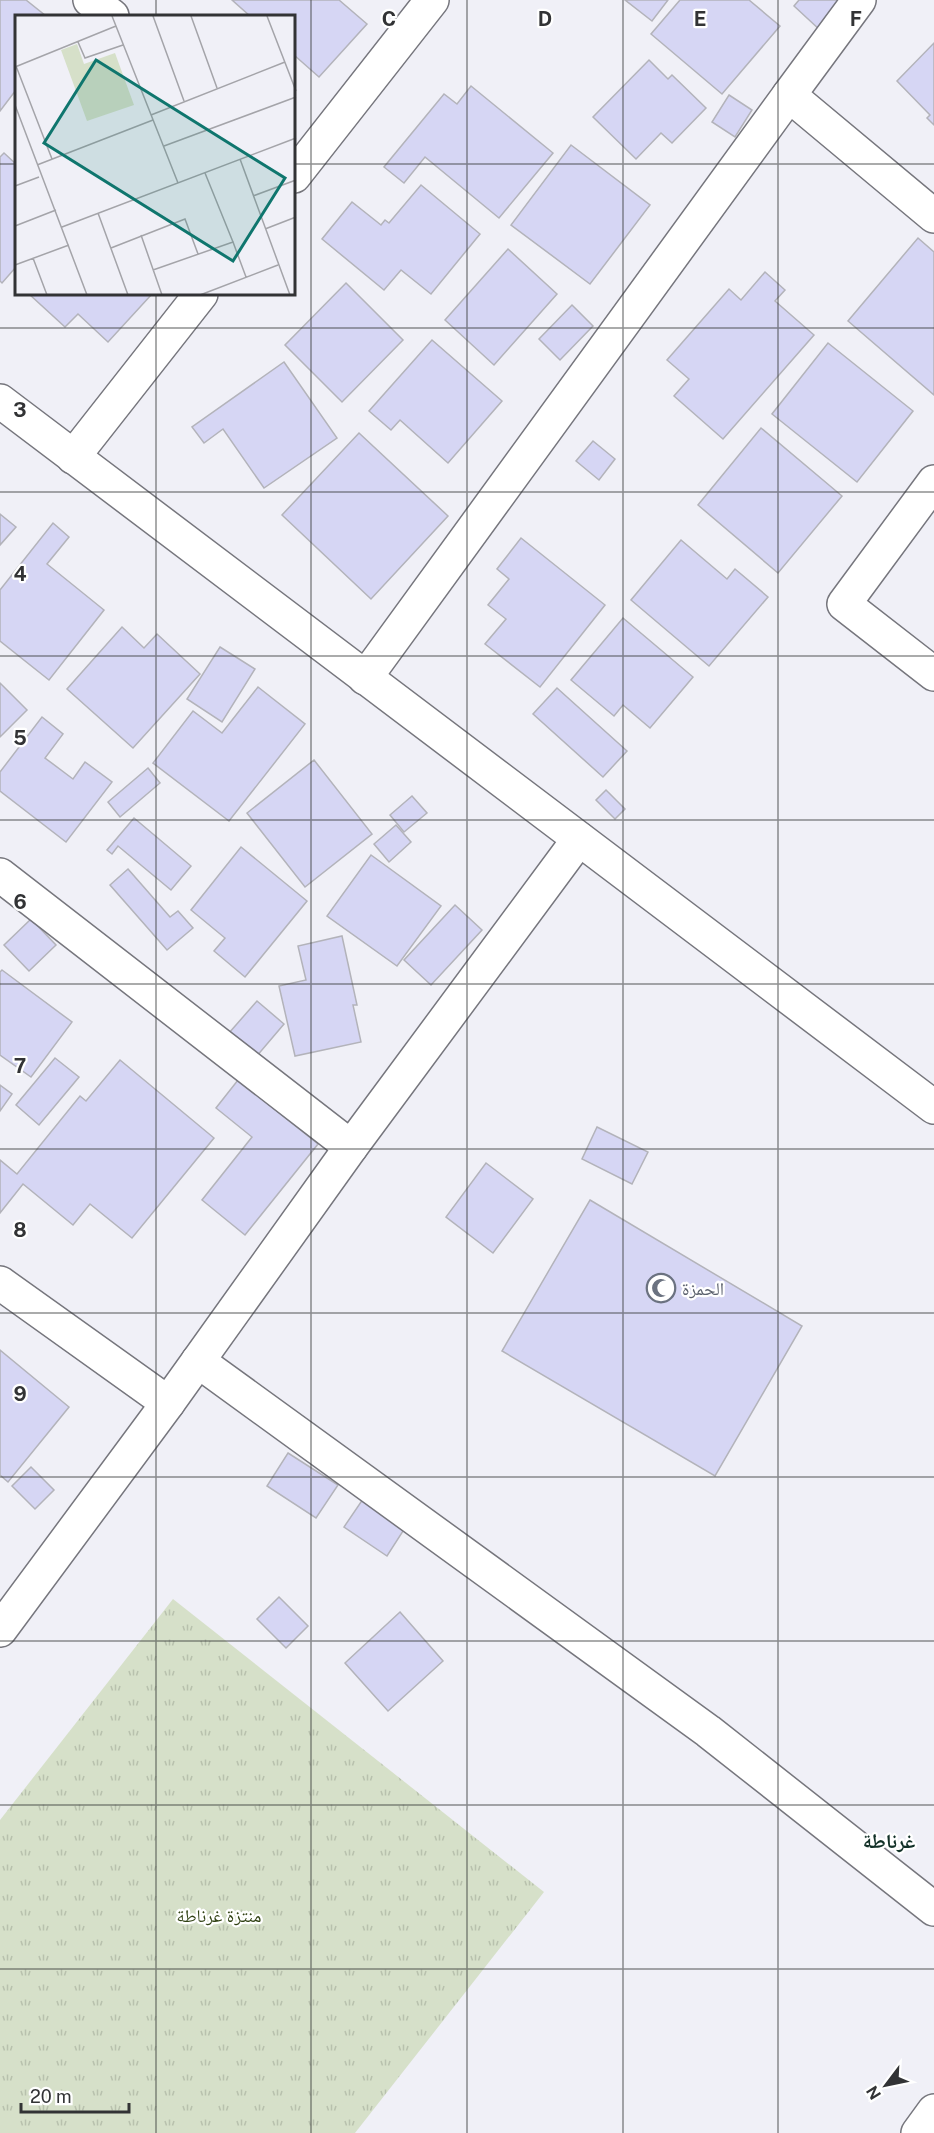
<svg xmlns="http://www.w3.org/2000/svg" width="934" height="2133" font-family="'Public Sans','Noto Naskh Arabic',sans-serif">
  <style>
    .park { fill: url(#park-tufts) }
    .building { fill: #d6d6f4; stroke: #b3b3ba; stroke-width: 1.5 }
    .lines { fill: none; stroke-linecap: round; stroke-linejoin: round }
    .minor-casing { stroke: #76767d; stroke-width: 36 }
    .minor { stroke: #fff; stroke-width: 33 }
    .grid { fill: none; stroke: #323335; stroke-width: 1.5; stroke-opacity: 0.55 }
    .labels { text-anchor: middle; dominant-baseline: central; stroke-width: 4.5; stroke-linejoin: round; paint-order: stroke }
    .worship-label { font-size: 18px; fill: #5b616d; stroke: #fff; text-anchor: start }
    .park-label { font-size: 18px; fill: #314214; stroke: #fff }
    .neighbourhood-label { font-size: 20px; font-weight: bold; fill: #113027; stroke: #fff }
    .inset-road { fill: none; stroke: #a4a4a9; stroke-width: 1.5 }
    .view { fill: #0f766e; fill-opacity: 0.15; stroke: #0f766e; stroke-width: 3 }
    .inset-edge { fill: none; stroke: #323335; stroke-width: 3 }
    .grid-label { font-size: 20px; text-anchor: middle; font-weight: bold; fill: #323335; stroke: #fff; stroke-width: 4.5; stroke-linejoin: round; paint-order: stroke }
  </style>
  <defs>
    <pattern id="park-tufts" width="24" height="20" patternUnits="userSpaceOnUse" patternTransform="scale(1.5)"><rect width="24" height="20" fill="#d6e0c9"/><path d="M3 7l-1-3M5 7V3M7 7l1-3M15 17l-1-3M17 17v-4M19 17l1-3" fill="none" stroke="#b8c1ad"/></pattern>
  </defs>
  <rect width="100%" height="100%" fill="#f0f0f7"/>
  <path class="park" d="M173 1599 544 1892 355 2133H0V1820Z"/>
  <g class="building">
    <path d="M0 0H26L46 16H16V90L0 111Z"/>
    <path d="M232 0H339L367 24 319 77 294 55V16H250Z"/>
    <path d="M625 0H668L652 21Z"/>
    <path d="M680 0H749L780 26 722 94 651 34Z"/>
    <path d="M799 0H850L821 31 794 6Z"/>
    <path d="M934 43V125L927 118 930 115 897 81Z"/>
    <path d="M649 60 668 79 672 75 706 108 672 143 661 133 636 159 593 117Z"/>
    <path d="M471 86 553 153 499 218 425 157 404 183 384 167 444 94 457 104Z"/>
    <path d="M729 95 752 110 735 137 712 122Z"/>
    <path d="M571 145 650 205 590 284 511 225Z"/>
    <path d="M4 153 16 164V267L2 283 0 281V157Z"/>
    <path d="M421 185 480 234 431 294 401 270 384 290 322 239 352 202 381 225 385 220 389 223Z"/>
    <path d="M918 238 934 252V395L848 321Z"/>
    <path d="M508 249 557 294 494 365 445 320Z"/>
    <path d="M765 272 785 290 775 301 814 335 723 439 674 396 689 379 667 360 729 289 741 300Z"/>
    <path d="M346 283 403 340 342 402 285 345Z"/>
    <path d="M29 294H152L108 342 78 314 65 327Z"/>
    <path d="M572 305 593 326 560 360 539 339Z"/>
    <path d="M432 340 502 401 448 463 400 420 391 430 369 411Z"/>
    <path d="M828 343 913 411 857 482 772 414Z"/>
    <path d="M284 362 337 438 264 488 223 429 204 443 192 427Z"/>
    <path d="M761 428 842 496 778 573 698 505Z"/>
    <path d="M359 433 448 516 371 599 282 515Z"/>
    <path d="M593 441 615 459 599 480 576 461Z"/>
    <path d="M0 514 16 527 0 545Z"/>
    <path d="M53 523 69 537 47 564 104 610 49 680 0 641V590Z"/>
    <path d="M521 538 605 605 540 687 485 644 506 619 488 605 509 579 497 569Z"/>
    <path d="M681 540 727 579 735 569 768 597 709 666 631 600Z"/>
    <path d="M623 618 693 677 650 728 623 705 614 716 571 680Z"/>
    <path d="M122 627 144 648 157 634 200 674 133 748 67 689Z"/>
    <path d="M220 647 255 669 222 722 187 699Z"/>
    <path d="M0 683 27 710 0 737Z"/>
    <path d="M258 687 305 724 229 821 153 763 193 711 222 733Z"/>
    <path d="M557 688 627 751 603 777 533 714Z"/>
    <path d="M42 717 63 734 45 758 73 779 85 762 112 782 66 842 0 791V772Z"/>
    <path d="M314 760 372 834 305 887 247 813Z"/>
    <path d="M148 768 160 783 120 817 108 802Z"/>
    <path d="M606 790 625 809 615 819 596 800Z"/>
    <path d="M412 796 427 813 404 832 390 815Z"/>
    <path d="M134 818 191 866 171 890 118 846 112 854 107 850Z"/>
    <path d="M396 825 411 842 389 862 374 844Z"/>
    <path d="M241 847 307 901 245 977 214 951 225 938 191 910Z"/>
    <path d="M371 855 441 906 397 966 327 916Z"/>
    <path d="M128 869 170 917 178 911 193 928 167 950 110 885Z"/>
    <path d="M455 905 482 930 431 985 404 960Z"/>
    <path d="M31 919 56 945 29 971 4 945Z"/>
    <path d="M342 936 357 1005H353L361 1042 295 1056 279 986 306 980 298 946Z"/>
    <path d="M2 970 72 1022 31 1077 0 1055V972Z"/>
    <path d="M257 1001 284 1024 256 1057 229 1033Z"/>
    <path d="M55 1058 79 1077 39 1125 16 1105Z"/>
    <path d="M120 1060 214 1138 132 1238 90 1204 73 1225 23 1184 0 1213V1160L17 1174 80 1096 86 1101Z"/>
    <path d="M238 1080 318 1144 245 1235 202 1200 252 1137 216 1108Z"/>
    <path d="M0 1085 12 1094 0 1111Z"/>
    <path d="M597 1127 648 1152 632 1184 582 1159Z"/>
    <path d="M486 1163 533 1199 493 1253 446 1217Z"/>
    <path d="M590 1200 802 1326 715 1476 502 1351Z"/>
    <path d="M0 1350 69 1407 8 1482 0 1475Z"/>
    <path d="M288 1453 338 1485 316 1518 267 1486Z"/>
    <path d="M31 1467 54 1490 35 1509 12 1486Z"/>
    <path d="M363 1499 405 1528 387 1556 344 1527Z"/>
    <path d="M279 1597 308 1626 286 1648 257 1619Z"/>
    <path d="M400 1612 443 1661 388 1711 345 1663Z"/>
  </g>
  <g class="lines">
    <g class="minor-casing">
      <g id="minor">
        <path d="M90 0 112 16"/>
        <path d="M859 0 789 95 934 216"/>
        <path d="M294 176 432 0"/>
        <path d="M0 401 934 1107"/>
        <path d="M73 457 201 294"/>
        <path d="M934 482 844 604 934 674"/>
        <path d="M365 678 789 95"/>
        <path d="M0 875 351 1147"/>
        <path d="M0 1283 168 1403"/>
        <path d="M198 1361 708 1731 934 1909"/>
        <path d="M0 1630 168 1403 351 1147 579 839"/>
        <path d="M918 2133 934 2111"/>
      </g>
    </g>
    <use href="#minor" class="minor"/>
  </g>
  <path class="grid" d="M156 0V16M311 0V2133M467 0V2133M623 0V2133M778 0V2133M0 164H16M294 164H934M156 294V2133M0 328H934M0 492H934M0 656H934M0 820H934M0 984H934M0 1149H934M0 1313H934M0 1477H934M0 1641H934M0 1805H934M0 1969H934"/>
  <defs>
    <g id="mosque-ring" transform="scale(1.5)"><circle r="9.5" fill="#fff" stroke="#6b7280" stroke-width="1.5"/><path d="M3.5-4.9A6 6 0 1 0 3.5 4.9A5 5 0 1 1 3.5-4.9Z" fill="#6b7280"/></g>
  </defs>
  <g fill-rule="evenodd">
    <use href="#mosque-ring" x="661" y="1288"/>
  </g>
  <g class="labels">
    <g class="worship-label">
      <text x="682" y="1288">الحمزة</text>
    </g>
    <g class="park-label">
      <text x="219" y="1915">منتزة غرناطة</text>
    </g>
    <g class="neighbourhood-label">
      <text x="889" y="1841">غرناطة</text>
    </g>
  </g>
  <g transform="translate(15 15)">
    <rect width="280" height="280" fill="#f0f0f7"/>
    <path d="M62 29 69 49 100 38 119 90 72 106 46 35Z" fill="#d6e0c9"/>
    <path class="inset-road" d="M97 1 163 168M138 1 169 86M176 1 202 73M252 1 281 76M63 27 70 43 108 30M1 51 37 144M0 52 101 11M0 90 72 280M136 100 270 47M149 131 281 82M225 144 275 280M22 150 138 105M190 158 218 227M0 171 24 162M238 181 281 165M83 198 113 280M0 211 41 195M47 212 281 123M250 214 281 202M126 220 147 280M96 233 170 204 183 239M18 243 32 280M0 250 54 230M138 255 218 227 231 262M185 280 263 250"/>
    <path class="view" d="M81 45 270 163 218 246 29 128Z"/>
    <rect width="280" height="280" class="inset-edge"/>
  </g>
  <g class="grid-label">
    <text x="389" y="26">C</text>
    <text x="545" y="26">D</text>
    <text x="700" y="26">E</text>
    <text x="856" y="26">F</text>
    <text x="20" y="417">3</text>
    <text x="20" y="581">4</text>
    <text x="20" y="745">5</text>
    <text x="20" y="909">6</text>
    <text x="20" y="1073">7</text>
    <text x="20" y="1237">8</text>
    <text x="20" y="1401">9</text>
  </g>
  <g transform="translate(886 2085) rotate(238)" stroke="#ffffff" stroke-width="4.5" paint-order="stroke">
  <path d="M0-4.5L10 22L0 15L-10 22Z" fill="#323335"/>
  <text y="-9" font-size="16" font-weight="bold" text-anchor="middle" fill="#323335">N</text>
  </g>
  <path d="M21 2103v9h108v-9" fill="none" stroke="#323335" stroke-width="3"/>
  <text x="30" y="2103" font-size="18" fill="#323335" stroke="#ffffff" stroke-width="4.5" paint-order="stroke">20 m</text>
</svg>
